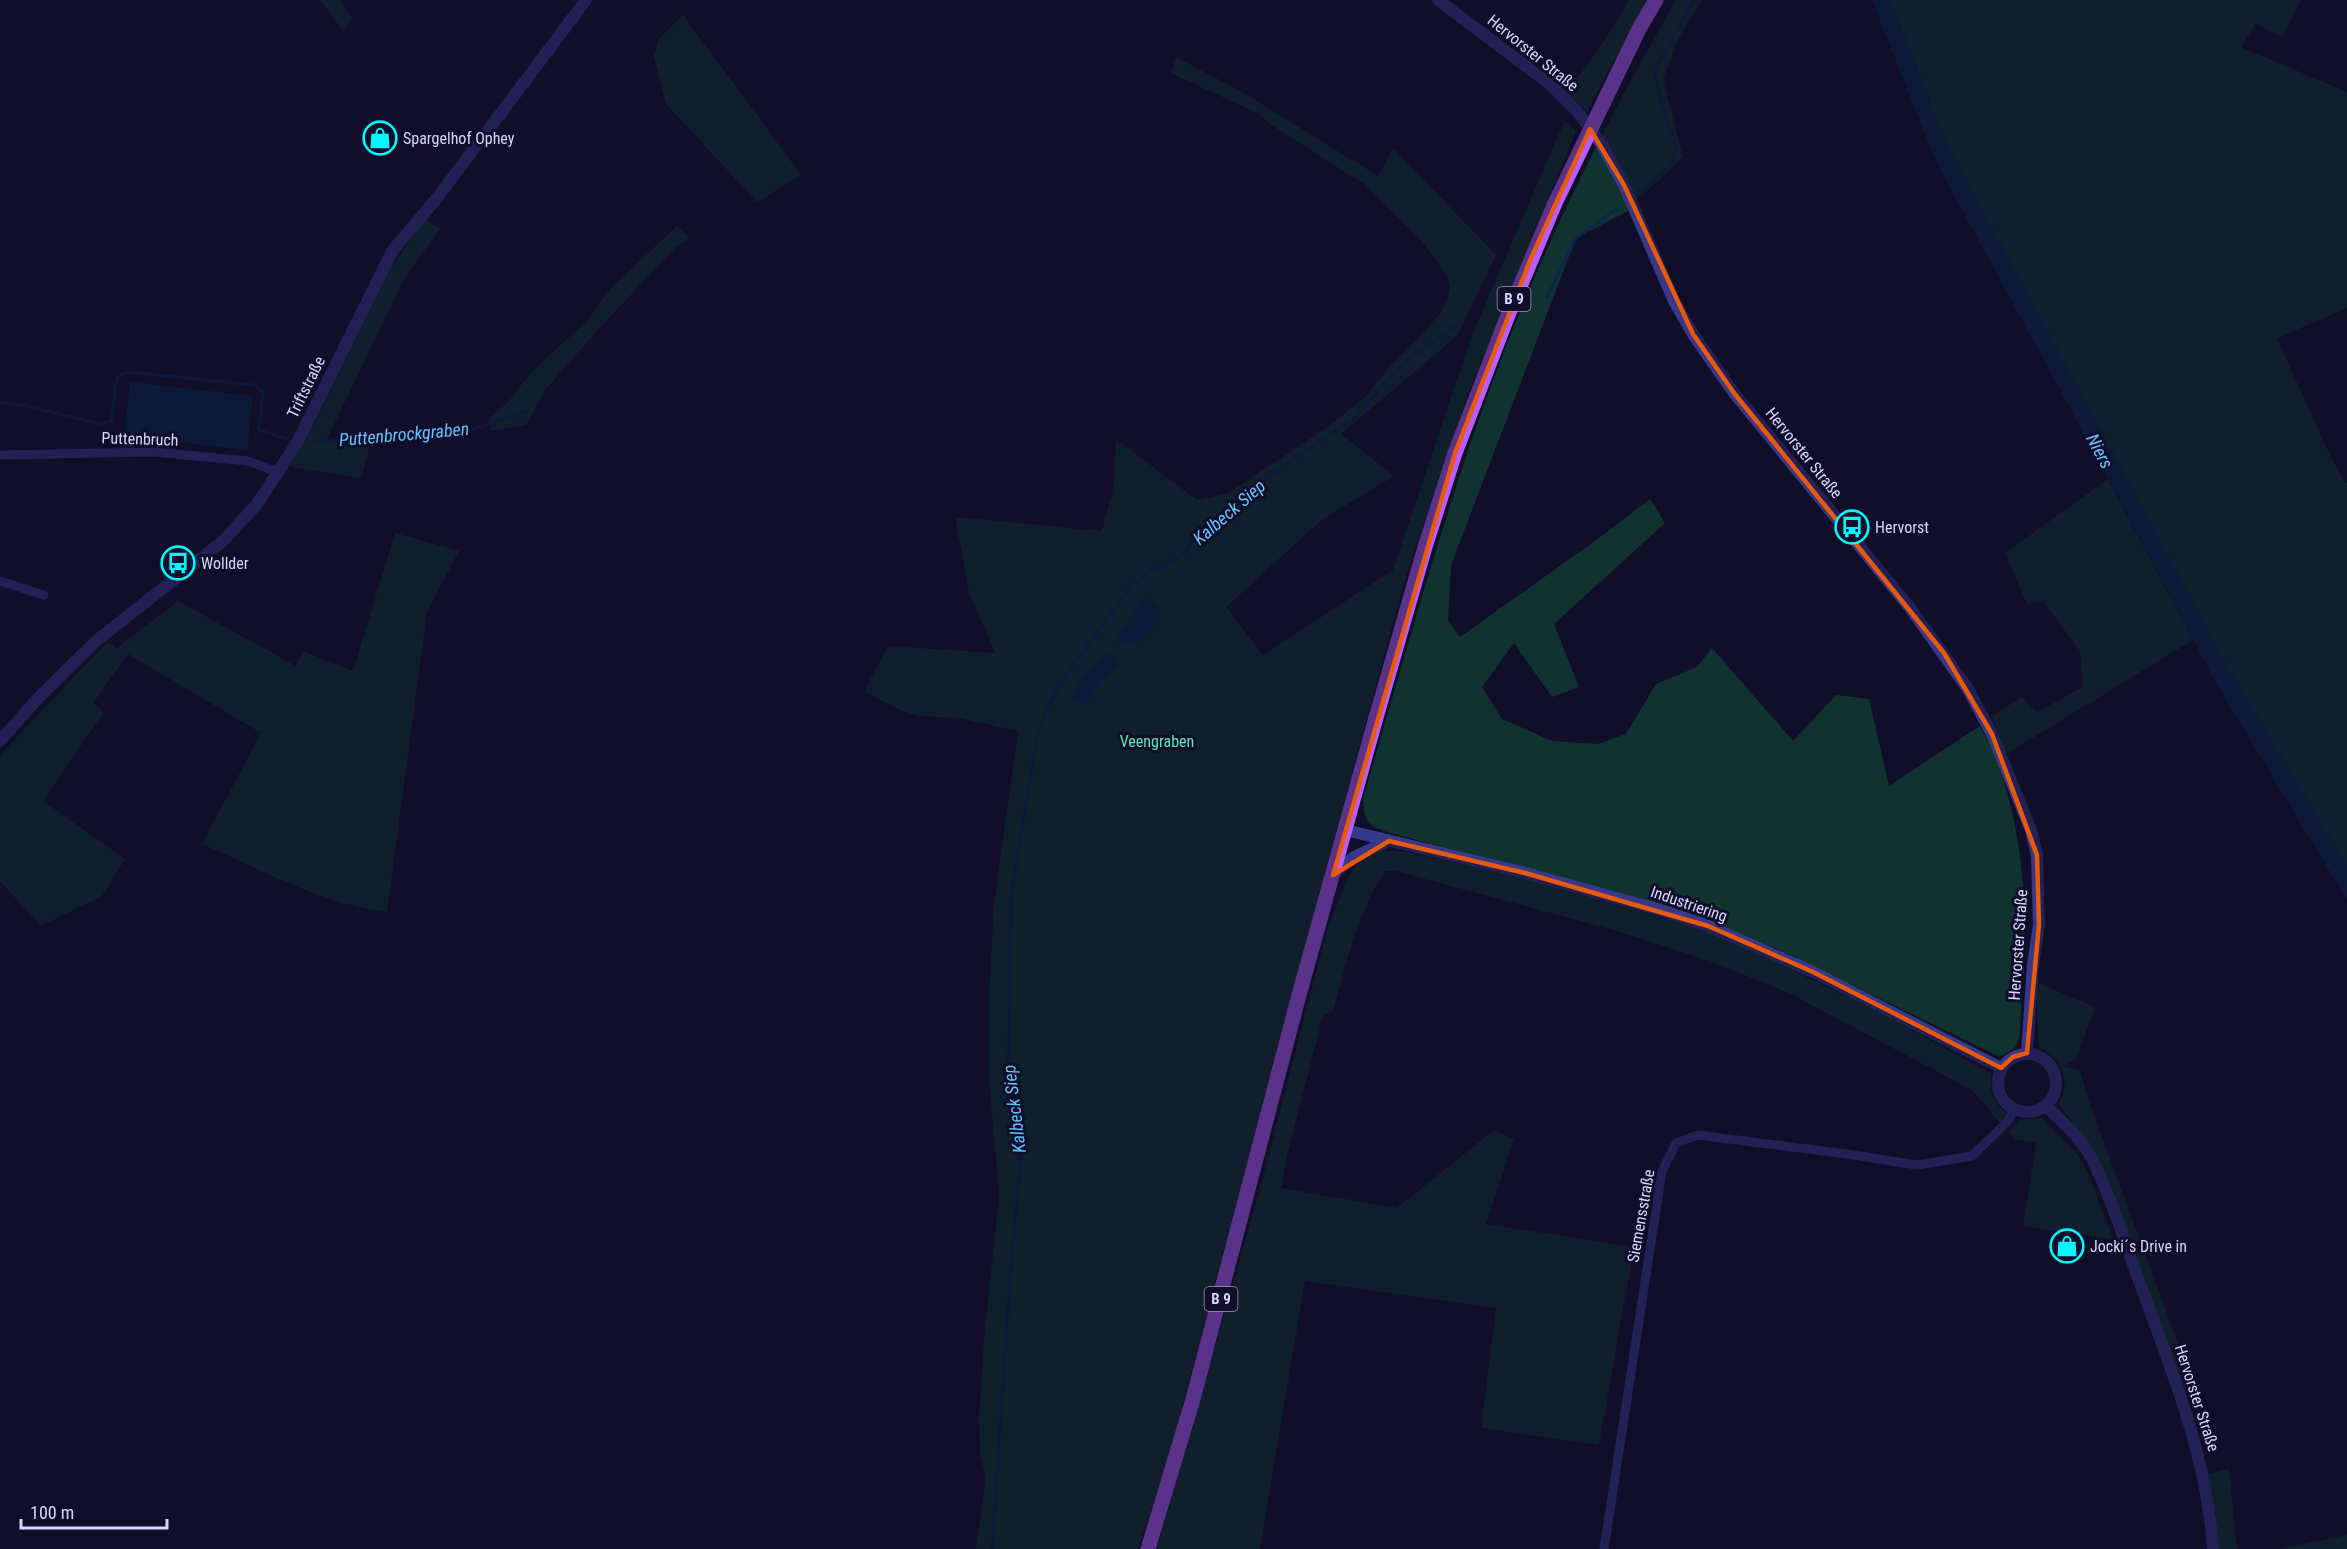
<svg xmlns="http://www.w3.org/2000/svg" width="2347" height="1549" font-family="'Roboto Condensed',sans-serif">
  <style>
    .green { fill: #11332f }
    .water { fill: #09274d }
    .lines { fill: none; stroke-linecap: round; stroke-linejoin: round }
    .stream { stroke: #09274d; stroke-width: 3 }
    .minor { stroke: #36398b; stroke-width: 9 }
    .tertiary { stroke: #36398b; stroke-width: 12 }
    .primary { stroke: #b75dff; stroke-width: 15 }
    .marked { fill: none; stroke: #e8590c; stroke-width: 4.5; stroke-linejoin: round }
    .labels { text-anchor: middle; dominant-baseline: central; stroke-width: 6; stroke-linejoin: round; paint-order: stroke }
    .shield { fill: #110e29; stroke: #9c9abf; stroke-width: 1.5 }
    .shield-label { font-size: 15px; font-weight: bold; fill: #d8d6ff }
    .street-label { font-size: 16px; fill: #d8d6ff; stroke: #110e29 }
    .poi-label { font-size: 16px; fill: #d8d6ff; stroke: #110e29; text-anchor: start }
    .park-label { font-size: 16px; fill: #59e8ba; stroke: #110e29 }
    .water-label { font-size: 18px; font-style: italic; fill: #64c2ff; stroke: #110e29 }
  </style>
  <rect width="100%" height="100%" fill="#110e29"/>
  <g class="green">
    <path d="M320 0H340L352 18 344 32Z"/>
    <path d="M1629 0H1647L1587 111 1567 92 1603 43Z"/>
    <path d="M1676 0H1702L1678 39 1663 79 1683 157 1659 180 1637 198 1628 211 1576 238 1451 565 1448 620 1460 637 1595 541 1650 499 1665 523 1554 624 1579 687 1552 697 1514 643 1482 687 1502 719 1552 741 1598 744 1626 734 1656 684 1697 667 1712 648 1793 741 1836 695 1869 699 1889 786 1980 726C2024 801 2031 921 2021 1007 2020 1017 2022 1038 2015 1047 2012 1051 2004 1054 2000 1057L1780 950 1654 903 1390 833C1368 825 1364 824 1363 799 1413 629 1458 458 1527 295 1570 193 1621 96 1676 0Z"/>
    <path d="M1891 0H2301L2282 38 2256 23 2241 47 2347 92V308L2277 338 2327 449 2345 483H2347V866L2228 667 1953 155 1941 130Z"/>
    <path d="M683 15 801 175 757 202 666 104 654 56 659 39Z"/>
    <path d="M1176 57 1242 92 1378 176 1393 148 1496 255 1457 336 1341 434 1394 476 1323 519 1226 607 1263 655 1393 570 1472 335 1565 120 1576 131 1467 397 1405 579 1285 1018 1170 1453 1138 1549H976L986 1478 980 1453 979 1416 984 1340 999 1196 989 1078V996L994 904 1018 731 959 718 918 716 903 711 865 692C871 675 880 662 888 646L995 653 969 593 955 517 1102 531 1114 485 1116 439 1197 500 1228 493 1329 426 1365 397 1394 362 1423 334 1443 309 1450 291 1447 275 1420 239 1364 184 1273 126 1259 114 1171 73Z"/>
    <path d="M425 219 440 229 404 279 326 441 372 438 361 478 289 467 315 423 388 273Z"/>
    <path d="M677 226 690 238 676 247 596 332 545 390 526 425 491 431 490 418 509 401 532 371 587 321 612 287Z"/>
    <path d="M2108 479 2193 640 2006 754 1992 716 2022 697 2037 712 2083 687 2080 651 2043 601 2027 604 2005 553Z"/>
    <path d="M395 533 459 551 427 612 387 912C322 904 262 870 202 844L261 733 128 654 93 703 104 712 43 801 125 859 102 896 41 926 0 881V756L35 717 108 642 117 648 178 601 296 666 303 651 353 671Z"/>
    <path d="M1376 850 1407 852 1544 883 1704 930 1755 952 1894 1020 1991 1074C1988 1093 1995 1105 2010 1116L2003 1126 1972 1090 1787 992 1710 961 1624 933 1396 871H1385C1358 912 1346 964 1333 1011L1323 1016 1288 1152 1281 1188 1397 1208 1494 1130 1514 1139 1486 1224 1634 1247 1599 1445 1481 1428 1496 1308 1305 1281 1260 1549H1157L1259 1193 1327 930 1348 877 1363 855Z"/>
    <path d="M2036 982 2095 1007 2076 1060 2062 1066 2080 1070 2087 1096 2194 1387 2184 1394 2079 1131 2059 1104C2071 1080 2063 1058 2039 1047Z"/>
    <path d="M2041 1118 2077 1154 2086 1168 2113 1239 2023 1226 2036 1143 2015 1139 2009 1132 2020 1120Z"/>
    <path d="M2229 1469 2237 1549H2217L2216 1514 2208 1474Z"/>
    <path d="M2347 1535V1549H2277Z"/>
  </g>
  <g class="water">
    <path d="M1872 0H1891L1941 130 1953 155 2228 667 2347 866V900L2216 683 2120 500 1936 162Z"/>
    <path d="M130 382 253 396 247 450 124 436Z"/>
    <path d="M1144 597 1154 602 1161 612 1159 621 1135 645 1120 644 1116 639C1118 631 1124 629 1128 622 1134 612 1135 606 1144 597Z"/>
    <path d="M1108 654 1119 659V664L1104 678 1090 699 1081 704 1072 700C1073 683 1092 669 1103 656Z"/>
  </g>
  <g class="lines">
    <g class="stream">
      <path d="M1640 192 1667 169 1676 154C1673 125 1655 97 1656 68L1694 0"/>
      <path d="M1547 297 1576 238 1618 208"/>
      <path d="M0 403 22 405 99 424 111 421 117 377 128 372 254 385 263 392 259 430 287 439"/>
      <path d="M315 442 463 432 526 412"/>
      <path d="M1037 737 1049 704 1071 668 1130 587 1150 570 1159 568 1185 553 1195 536 1267 478 1356 417 1400 366 1462 321"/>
      <path d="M992 1549 1011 1265 1021 1157 1008 1076 1011 897 1036 743"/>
    </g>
    <g class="minor">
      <path d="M0 455 154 452 248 461 277 472"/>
      <path d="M0 581 44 595"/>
      <path d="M1604 1549 1662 1171 1676 1143 1698 1135 1854 1155 1917 1165 1972 1156 2008 1121 2014 1109"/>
    </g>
    <g class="tertiary">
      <path d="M1438 0 1551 85 1577 111 1602 145 1624 185 1674 301 1693 334 1734 393 1911 609 1968 689 1992 734 2031 830 2037 855 2039 925 2033 965 2027 1053"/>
      <path d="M0 741 39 697 96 641 223 541 257 504 298 441 393 250 437 198 586 0"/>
      <path d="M1345 830 1525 873 1657 909 1708 926 1813 972 2001 1068"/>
      <path d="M1333 875 1354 857 1389 841"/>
      <circle cx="2027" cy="1083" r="29"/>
      <path d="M2046 1106C2062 1121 2081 1138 2091 1157 2111 1196 2124 1240 2139 1281 2171 1369 2207 1455 2213 1549"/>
    </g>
    <path class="primary" d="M1148 1549 1193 1399 1299 995 1375 721 1425 547 1455 453 1508 315 1555 203 1639 29 1656 0"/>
  </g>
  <path d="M0 0H2347V1549H0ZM1590 129 1624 185 1693 334 1734 393 1944 653 1992 734 2037 855 2039 925 2027 1053 2013 1057 2001 1068 1813 972 1708 926 1525 873 1389 841 1333 875 1455 453 1531 258Z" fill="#110e29" fill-opacity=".55" fill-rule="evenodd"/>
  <path class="marked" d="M1590 129 1624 185 1693 334 1734 393 1944 653 1992 734 2037 855 2039 925 2027 1053 2013 1057 2001 1068 1813 972 1708 926 1525 873 1389 841 1333 875 1455 453 1531 258Z"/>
  <defs>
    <g id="shop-ring" transform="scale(1.725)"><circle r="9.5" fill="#110e29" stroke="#02f8ff" stroke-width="1.5"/><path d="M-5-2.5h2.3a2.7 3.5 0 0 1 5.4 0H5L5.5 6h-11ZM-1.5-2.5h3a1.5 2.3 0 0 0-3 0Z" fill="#02f8ff"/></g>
    <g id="bus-ring" transform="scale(1.725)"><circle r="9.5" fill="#110e29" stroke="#02f8ff" stroke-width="1.5"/><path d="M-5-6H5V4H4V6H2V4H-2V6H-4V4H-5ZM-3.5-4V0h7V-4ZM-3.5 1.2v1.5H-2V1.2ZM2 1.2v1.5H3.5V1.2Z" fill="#02f8ff"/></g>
  </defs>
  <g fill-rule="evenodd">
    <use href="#shop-ring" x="380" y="138"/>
    <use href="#bus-ring" x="1852" y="527"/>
    <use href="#bus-ring" x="178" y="563"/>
    <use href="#shop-ring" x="2067" y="1246"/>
  </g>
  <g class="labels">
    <g class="shield">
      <rect x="1497.5" y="287" width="33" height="24" rx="4.5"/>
      <rect x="1204.5" y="1287" width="33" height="24" rx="4.5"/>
    </g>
    <g class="shield-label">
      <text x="1514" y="299">B 9</text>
      <text x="1221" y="1299">B 9</text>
    </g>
    <g class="street-label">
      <text transform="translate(1533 53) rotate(39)">Hervorster Straße</text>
      <text transform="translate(306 387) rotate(-64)">Triftstraße</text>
      <text transform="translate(140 439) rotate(2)">Puttenbruch</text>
      <text transform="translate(1804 453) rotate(51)">Hervorster Straße</text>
      <text transform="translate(1689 904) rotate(19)">Industriering</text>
      <text transform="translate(2018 945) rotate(-86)">Hervorster Straße</text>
      <text transform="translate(1641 1216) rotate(-80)">Siemensstraße</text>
      <text transform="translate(2197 1398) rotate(72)">Hervorster Straße</text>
    </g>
    <g class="poi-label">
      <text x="403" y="138">Spargelhof Ophey</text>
      <text x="1875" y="527">Hervorst</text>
      <text x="201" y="563">Wollder</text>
      <text x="2090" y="1246">Jocki´s Drive in</text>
    </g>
    <g class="park-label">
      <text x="1157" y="741">Veengraben</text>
    </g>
    <g class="water-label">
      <text transform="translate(404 434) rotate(-5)">Puttenbrockgraben</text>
      <text transform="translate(2100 451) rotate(62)">Niers</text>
      <text transform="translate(1229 512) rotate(-41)">Kalbeck Siep</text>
      <text transform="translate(1014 1109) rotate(-97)">Kalbeck Siep</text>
    </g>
  </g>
  <path d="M21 1519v9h146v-9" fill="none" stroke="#d8d6ff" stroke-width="3"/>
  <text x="30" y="1519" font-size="18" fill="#d8d6ff" stroke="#110e29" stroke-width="4.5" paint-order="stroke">100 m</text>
</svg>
